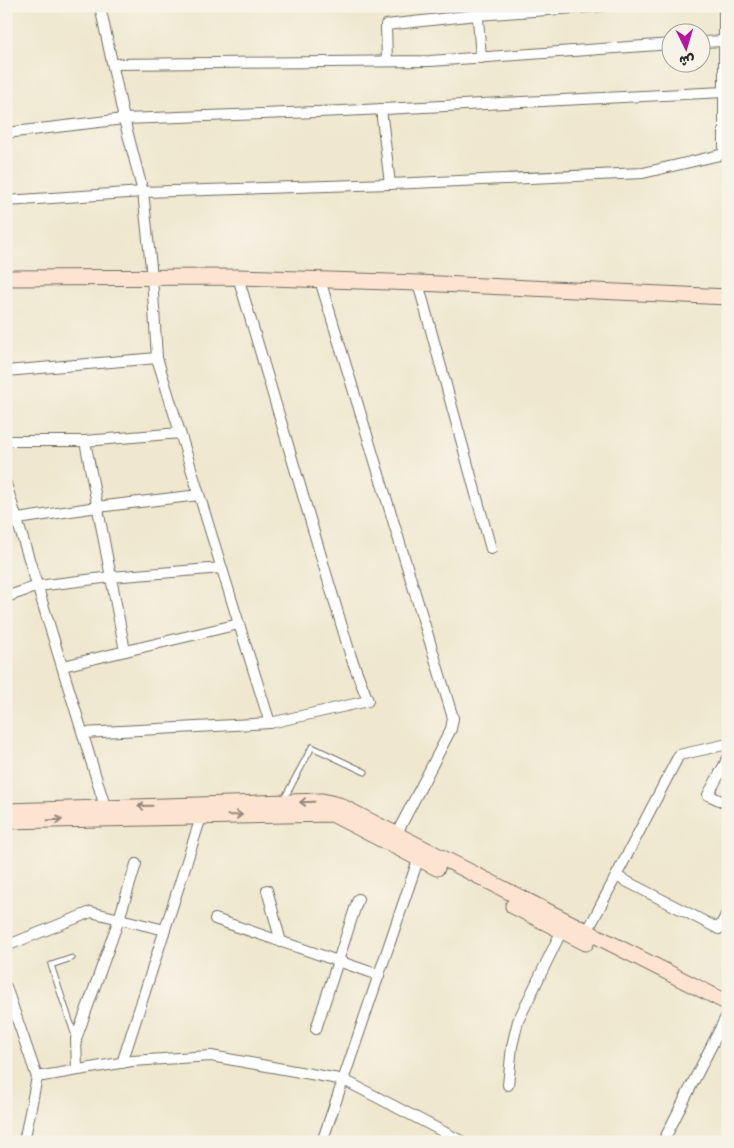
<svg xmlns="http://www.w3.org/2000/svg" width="734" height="1148" font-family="'Architects Daughter','Playpen Sans Arabic',sans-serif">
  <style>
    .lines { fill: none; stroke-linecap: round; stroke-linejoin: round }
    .lane-casing { stroke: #706d64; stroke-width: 7 }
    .street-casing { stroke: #706d64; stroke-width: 12 }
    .secondary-casing { stroke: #706d64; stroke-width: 17 }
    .lane { stroke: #fff; stroke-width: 5 }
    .street { stroke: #fff; stroke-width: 10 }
    .secondary { stroke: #fde4d0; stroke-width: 15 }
    .oneway { stroke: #94887e }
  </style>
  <rect width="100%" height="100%" fill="#f7f3e8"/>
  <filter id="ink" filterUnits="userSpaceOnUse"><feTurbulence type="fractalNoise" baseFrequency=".02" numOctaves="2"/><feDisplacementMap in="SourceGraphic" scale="10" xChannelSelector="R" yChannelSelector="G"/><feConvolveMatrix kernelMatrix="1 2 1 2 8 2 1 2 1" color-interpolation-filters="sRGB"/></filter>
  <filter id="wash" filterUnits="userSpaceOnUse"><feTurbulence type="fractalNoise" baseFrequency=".0096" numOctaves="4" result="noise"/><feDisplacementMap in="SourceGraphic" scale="20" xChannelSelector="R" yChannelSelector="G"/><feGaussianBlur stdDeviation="1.12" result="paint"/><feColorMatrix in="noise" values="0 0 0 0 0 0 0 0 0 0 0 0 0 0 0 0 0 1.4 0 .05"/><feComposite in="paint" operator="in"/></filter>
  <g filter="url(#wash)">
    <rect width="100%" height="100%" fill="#efe7ce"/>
  </g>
  <g filter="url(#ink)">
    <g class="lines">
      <g class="lane-casing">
        <g id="lane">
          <path d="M284 799 312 747 365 772"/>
          <path d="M72 958 51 965 75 1036"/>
        </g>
      </g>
      <g class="street-casing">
        <g id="street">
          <path d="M477 6 481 58"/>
          <path d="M702 42 724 41"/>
          <path d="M387 61 386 25 477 15 603 6"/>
          <path d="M113 64 430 61 672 44"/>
          <path d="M381 109 390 184"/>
          <path d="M6 133 124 119 343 111 724 92"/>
          <path d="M6 201 143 192 390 184 643 173 724 154V6"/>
          <path d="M320 280 453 718 451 729 396 835"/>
          <path d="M418 283 491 549"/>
          <path d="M6 371 157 358"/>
          <path d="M6 441H85L180 433"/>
          <path d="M85 441 125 651"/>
          <path d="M6 484 107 813"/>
          <path d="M18 519 97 507 199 495"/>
          <path d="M6 597 38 586 111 577 222 568"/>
          <path d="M239 624 270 723"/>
          <path d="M63 666 239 624 157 358 152 277 143 192 124 119 100 6"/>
          <path d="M83 733 270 723 368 701 351 657 238 277"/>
          <path d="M728 758 708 795 728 804"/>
          <path d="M616 876 719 929 728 911"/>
          <path d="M267 890 281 942"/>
          <path d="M215 919 379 975"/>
          <path d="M587 932 679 755 728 744"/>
          <path d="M6 946 91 912 165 930"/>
          <path d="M6 987 37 1077"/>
          <path d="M316 1029 358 899"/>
          <path d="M122 1063 203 811"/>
          <path d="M77 1070 76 1039 119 919 136 864"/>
          <path d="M508 1085 512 1046 518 1021 564 926"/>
          <path d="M24 1142 37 1077 132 1061 211 1056 344 1080 463 1142"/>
          <path d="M322 1142 420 854"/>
          <path d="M663 1142 728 1013"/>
        </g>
      </g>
      <g class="secondary-casing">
        <g id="secondary">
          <path d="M6 278 238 277 418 283 728 297"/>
          <path d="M6 811 322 801 339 805C468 872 598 937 728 1003"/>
          <path d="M6 821 332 814 437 868"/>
          <path d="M513 906 586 943"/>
        </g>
      </g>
      <use href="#lane" class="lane"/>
      <use href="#street" class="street"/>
      <use href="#secondary" class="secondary"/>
    </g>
    <defs><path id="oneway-shaft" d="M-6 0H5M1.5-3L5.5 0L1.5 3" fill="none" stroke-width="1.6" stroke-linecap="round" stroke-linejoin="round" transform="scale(1.25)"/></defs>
    <g class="oneway">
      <use href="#oneway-shaft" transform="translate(307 802) rotate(178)"/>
      <use href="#oneway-shaft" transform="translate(145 806) rotate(179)"/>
      <use href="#oneway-shaft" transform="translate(235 815) rotate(-1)"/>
      <use href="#oneway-shaft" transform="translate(55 820) rotate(-2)"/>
    </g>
  </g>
  <rect width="734" height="1148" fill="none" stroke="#f7f3e8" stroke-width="25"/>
  <g transform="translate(686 48) rotate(175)"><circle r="24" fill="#f7f3e8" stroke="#a5a39c"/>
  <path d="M0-4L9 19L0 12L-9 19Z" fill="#b5179e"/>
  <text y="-8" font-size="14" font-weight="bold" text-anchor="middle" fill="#2b2b2b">ش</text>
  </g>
</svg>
